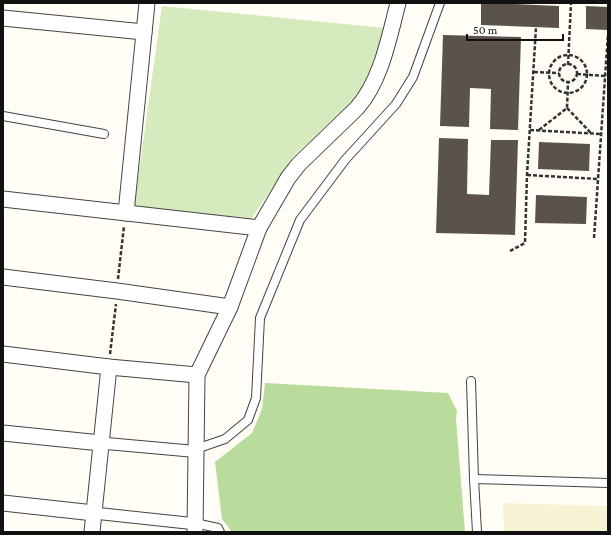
<svg xmlns="http://www.w3.org/2000/svg" width="611" height="535" font-family="'Crimson Pro',serif">
  <style>
    .farmland { fill: #f6f3d4 }
    .green { fill: #d5ebbd }
    .forest { fill: #b9dc9c }
    .building { fill: #5a524d }
    .lines { fill: none; stroke-linecap: round; stroke-linejoin: round }
    .service-casing { stroke: #444; stroke-width: 10 }
    .pedestrian-casing { stroke: #444; stroke-width: 13 }
    .minor-casing { stroke: #444; stroke-width: 17 }
    .path { stroke: #333; stroke-width: 2.5; stroke-dasharray: 4 2; stroke-linecap: butt }
    .service { stroke: #fff; stroke-width: 8 }
    .pedestrian { stroke: #fff; stroke-width: 11 }
    .minor { stroke: #fff; stroke-width: 15 }
  </style>
  <rect width="100%" height="100%" fill="#fffdf5"/>
  <path class="farmland" d="M503 503 608 506V532H504Z"/>
  <path class="green" d="M162 6 385 28 379 50 363 91 293 157 251 219 134 207Z"/>
  <path class="forest" d="M265 383 448 393 457 411 456 419 465 532H232L222 519 215 462 252 433 262 409Z"/>
  <g class="building">
    <path d="M481 3H514V4L559 6V28L481 25Z"/>
    <path d="M586 6 608 7V30L586 29Z"/>
    <path d="M443 35 521 37 518 130 490 129 491 89 470 88 469 127 440 126Z"/>
    <path d="M439 138 468 139 467 194 489 195 491 140H518L515 235 436 233Z"/>
    <path d="M539 142 590 144 589 171 538 169Z"/>
    <path d="M536 195 587 197 586 224 535 223Z"/>
  </g>
  <g class="lines">
    <g class="service-casing">
      <g id="service">
        <path d="M3 116 104 134"/>
        <path d="M471 381 474 479"/>
        <path d="M196 449 225 439 248 420 256 398 260 318 300 220 345 160 396 104 413 77 440 3"/>
        <path d="M195 523 218 528 220 532"/>
        <path d="M477 532 474 479 608 483"/>
      </g>
    </g>
    <g class="pedestrian-casing">
      <g id="pedestrian">
        <path d="M101 443 190 451"/>
        <path d="M94 513 187 523"/>
      </g>
    </g>
    <g class="minor-casing">
      <g id="minor">
        <path d="M3 18 144 32"/>
        <path d="M3 199 259 228"/>
        <path d="M126 213 147 3"/>
        <path d="M3 277 117 291 230 307"/>
        <path d="M3 354 109 367 197 375"/>
        <path d="M3 433 101 443"/>
        <path d="M3 503 94 513"/>
        <path d="M92 532 109 367"/>
        <path d="M195 532 197 375 230 307 259 228 288 178 299 164 357 108C381 81 389 38 398 3"/>
      </g>
    </g>
    <g class="path">
      <circle cx="568" cy="74" r="19"/>
      <circle cx="568" cy="73" r="9"/>
      <path d="M568 65 571 3"/>
      <path d="M534 72 559 73"/>
      <path d="M577 74 605 76"/>
      <path d="M567 108 591 133"/>
      <path d="M530 130 601 134"/>
      <path d="M539 130 567 108 568 83"/>
      <path d="M527 175 598 179"/>
      <path d="M594 238 608 34"/>
      <path d="M510 251 525 243 527 175 536 27"/>
      <path d="M118 279 124 226"/>
      <path d="M110 354 116 304"/>
    </g>
    <use href="#service" class="service"/>
    <use href="#pedestrian" class="pedestrian"/>
    <use href="#minor" class="minor"/>
  </g>
  <rect width="611" height="535" fill="none" stroke="#111111" stroke-width="8"/>
  <path d="M467 34v6h96v-6" fill="none" stroke="#111111" stroke-width="2"/>
  <text x="473" y="34" font-size="12" fill="#111111" stroke="#ffffff" stroke-width="3" paint-order="stroke">50 m</text>
</svg>
